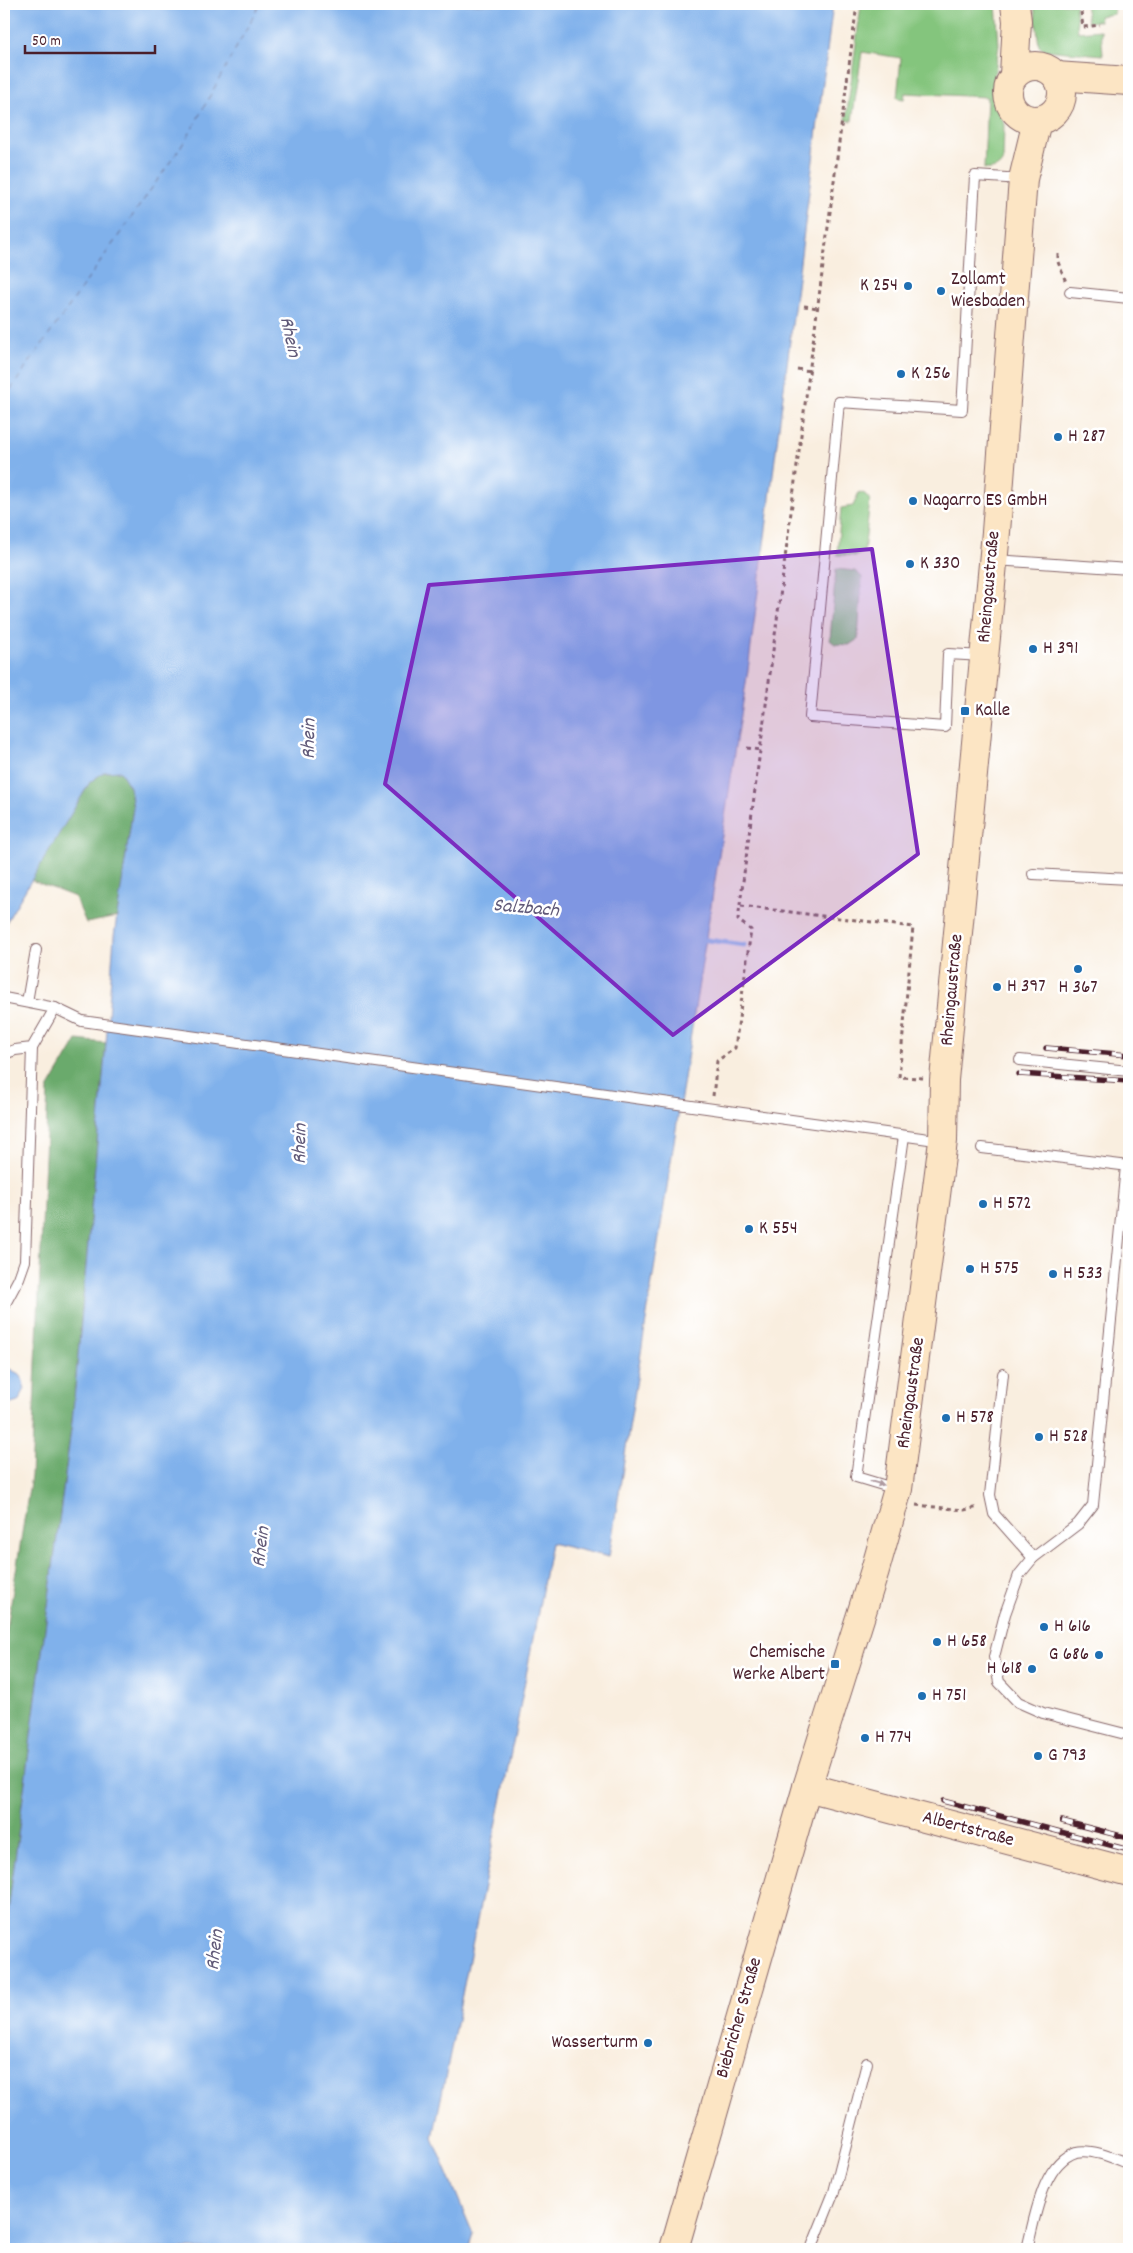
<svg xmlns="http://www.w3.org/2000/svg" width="1133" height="2253" font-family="Dekko,sans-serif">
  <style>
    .green { fill: #84c57d; stroke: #677254 }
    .forest { fill: #6baa6c; stroke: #5a644c }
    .water { fill: #80b1eb; stroke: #65688b }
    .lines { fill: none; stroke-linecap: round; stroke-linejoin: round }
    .stream { stroke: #80b1eb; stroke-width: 5 }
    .ferry { stroke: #605978; stroke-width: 1; stroke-dasharray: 6 5; stroke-linecap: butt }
    .lane-casing { stroke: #87676a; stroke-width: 12 }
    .secondary-casing { stroke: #87676a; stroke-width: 30 }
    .path { stroke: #87676a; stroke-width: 3; stroke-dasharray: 4 4; stroke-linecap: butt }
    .lane { stroke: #fff; stroke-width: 10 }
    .secondary { stroke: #fce5c4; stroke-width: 28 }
    .rail-casing { stroke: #4a1f2b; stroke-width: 5.5 }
    .rail { stroke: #fff; stroke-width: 4; stroke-dasharray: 11; stroke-linecap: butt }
    .oneway { fill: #ae9aa0 }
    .marked { fill: #7b2cbf; fill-opacity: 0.2; stroke: #7b2cbf; stroke-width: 4; stroke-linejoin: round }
    .poi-dot { fill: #1f6fb2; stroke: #fff; stroke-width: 2 }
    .labels { text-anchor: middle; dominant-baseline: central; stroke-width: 5; stroke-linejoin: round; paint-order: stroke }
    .poi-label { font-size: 19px; fill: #4a1f2b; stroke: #fff; text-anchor: start }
    .street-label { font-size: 19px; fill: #4a1f2b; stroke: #fff }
    .water-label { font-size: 20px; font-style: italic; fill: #605978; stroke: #fff }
  </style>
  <rect width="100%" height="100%" fill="#fff"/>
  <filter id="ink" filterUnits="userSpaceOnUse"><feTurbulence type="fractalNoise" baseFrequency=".02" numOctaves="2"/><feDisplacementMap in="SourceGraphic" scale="10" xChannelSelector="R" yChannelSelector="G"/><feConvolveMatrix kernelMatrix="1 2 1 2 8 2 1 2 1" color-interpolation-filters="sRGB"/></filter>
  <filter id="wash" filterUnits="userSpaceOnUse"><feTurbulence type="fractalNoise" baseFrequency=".0096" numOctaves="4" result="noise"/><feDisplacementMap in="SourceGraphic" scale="20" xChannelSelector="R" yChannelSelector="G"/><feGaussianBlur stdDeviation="1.12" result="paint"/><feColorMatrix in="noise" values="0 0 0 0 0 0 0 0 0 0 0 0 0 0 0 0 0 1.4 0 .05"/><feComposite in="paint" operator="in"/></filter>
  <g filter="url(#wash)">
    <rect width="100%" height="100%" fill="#f9eedf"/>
    <g class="green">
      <path d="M872 4H996L999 45 992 92 1004 124 1003 160C999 168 993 170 984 169L987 97 905 93 904 99 897 98 901 58 862 52 852 121 846 120 861 5 868 6Z"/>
      <path d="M1034 4H1075L1078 32 1101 30 1103 55 1044 50 1039 46Z"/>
      <path d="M1085 4H1113L1114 14 1099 16 1100 21 1088 22Z"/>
      <path d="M859 492 865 494 870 500 864 552 856 556 837 555 841 508 853 506Z"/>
      <path d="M836 569 855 571 862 577 858 639 849 645 835 644 830 640Z"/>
    </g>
    <g class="forest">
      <path d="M120 771 130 787 133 808 117 917 86 923 75 897 31 880 90 782 104 772Z"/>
      <path d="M77 1040 106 1043 72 1422 4 1943V1647L31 1476 48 1089Z"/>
    </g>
    <g class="water">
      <path d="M4 4H833L748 670 609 1557 551 1543 518 1718 433 2138 473 2234 468 2249H4V1943L72 1422 106 1043 114 936 133 808 130 787 120 771 104 772 90 782 4 926Z"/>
      <path d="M8 1368 21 1375 25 1389 18 1402 4 1406V1369Z"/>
    </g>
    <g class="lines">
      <path class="stream" d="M700 939 744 945"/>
      <path class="ferry" d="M4 399 187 138 260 4"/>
    </g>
  </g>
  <g filter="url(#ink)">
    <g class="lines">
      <g class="lane-casing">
        <g id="lane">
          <path d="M1070 292 1129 298"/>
          <path d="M996 560 1129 569"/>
          <path d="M983 656 948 654 945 727 810 717 839 402 962 410 975 176 1022 179"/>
          <path d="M1033 874 1129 879"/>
          <path d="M4 998 55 1008 82 1021 943 1141"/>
          <path d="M27 1002 36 950"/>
          <path d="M4 1054 15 1050 32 1048 55 1008"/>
          <path d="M1020 1060 1129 1071"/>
          <path d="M982 1148 1129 1166"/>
          <path d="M1126 1166 1093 1505 1078 1524 1033 1558 1019 1575 1005 1614 994 1657 999 1682 1018 1702 1043 1713 1129 1735"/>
          <path d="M4 1306 19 1278 25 1261 32 1048"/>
          <path d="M1003 1374 990 1495 994 1514 1033 1558"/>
          <path d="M896 1489 856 1477 904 1136"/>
          <path d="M811 2249 834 2192 867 2063"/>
          <path d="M1027 2249C1035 2219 1042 2163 1076 2152 1091 2148 1116 2159 1129 2164"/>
        </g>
      </g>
      <g class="secondary-casing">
        <g id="secondary">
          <circle cx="1035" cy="93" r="27"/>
          <path d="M1014 75 1017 21 1015 4"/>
          <path d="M1056 76 1129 81"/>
          <path d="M807 1787 1129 1872"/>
          <path d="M674 2249 807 1787 875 1570 898 1489 943 1141 944 1080 996 532 1023 179 1037 121"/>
        </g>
      </g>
      <g class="path">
        <path d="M1080 4 1083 27 1100 25"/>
        <path d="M1058 254V262L1066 282"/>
        <path d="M804 306 818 308"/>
        <path d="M797 369 810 371"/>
        <path d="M747 748 761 750"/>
        <path d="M741 906 913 927 899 1077 924 1078"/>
        <path d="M713 1096 717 1061 735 1048 751 930 738 920 857 4"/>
        <path d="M916 1505 964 1510 979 1507"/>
      </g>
      <use href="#lane" class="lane"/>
      <use href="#secondary" class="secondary"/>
      <g class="rail-casing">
        <g id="rail">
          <path d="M1046 1048 1129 1055"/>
          <path d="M1019 1074 1129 1081"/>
          <path d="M943 1801 1129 1850"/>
          <path d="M1062 1821 1129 1838"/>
        </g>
      </g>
      <use href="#rail" class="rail"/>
    </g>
    <defs><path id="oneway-solid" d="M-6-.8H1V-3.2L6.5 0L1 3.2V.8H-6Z" transform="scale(1.25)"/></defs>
    <use class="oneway" href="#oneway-solid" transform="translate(877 1483) rotate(16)"/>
  </g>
  <path class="marked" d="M872 549 918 854 673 1035 385 784 429 585Z"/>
  <g class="poi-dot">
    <circle cx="908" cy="286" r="5"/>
    <circle cx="941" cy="291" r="5"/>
    <circle cx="901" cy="374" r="5"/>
    <circle cx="1058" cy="437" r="5"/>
    <circle cx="913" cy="501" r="5"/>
    <circle cx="910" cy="564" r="5"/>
    <circle cx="1033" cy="649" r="5"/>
    <rect x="960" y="706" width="10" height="10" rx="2.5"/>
    <circle cx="1078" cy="969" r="5"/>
    <circle cx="997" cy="987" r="5"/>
    <circle cx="983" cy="1204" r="5"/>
    <circle cx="749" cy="1229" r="5"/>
    <circle cx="970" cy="1269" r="5"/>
    <circle cx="1053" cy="1274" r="5"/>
    <circle cx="946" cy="1418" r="5"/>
    <circle cx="1039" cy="1437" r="5"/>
    <circle cx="1044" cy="1627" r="5"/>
    <circle cx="937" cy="1642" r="5"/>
    <circle cx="1099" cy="1655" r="5"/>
    <rect x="830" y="1659" width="10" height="10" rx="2.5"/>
    <circle cx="1032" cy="1669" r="5"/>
    <circle cx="922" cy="1696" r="5"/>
    <circle cx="865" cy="1738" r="5"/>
    <circle cx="1038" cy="1756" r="5"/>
    <circle cx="648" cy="2043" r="5"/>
  </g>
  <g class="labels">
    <g class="poi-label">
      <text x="951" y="280">Zollamt<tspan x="951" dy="22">Wiesbaden</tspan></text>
      <text x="898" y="286" text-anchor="end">K 254</text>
      <text x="911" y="374">K 256</text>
      <text x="1068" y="437">H 287</text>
      <text x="923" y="501">Nagarro ES GmbH</text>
      <text x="920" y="564">K 330</text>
      <text x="1043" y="649">H 391</text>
      <text x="975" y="711">Kalle</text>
      <text x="1007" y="987">H 397</text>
      <text x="1078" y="988" text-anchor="middle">H 367</text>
      <text x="993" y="1204">H 572</text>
      <text x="759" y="1229">K 554</text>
      <text x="980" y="1269">H 575</text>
      <text x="1063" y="1274">H 533</text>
      <text x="956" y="1418">H 578</text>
      <text x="1049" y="1437">H 528</text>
      <text x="1054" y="1627">H 616</text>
      <text x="947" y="1642">H 658</text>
      <text x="825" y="1653" text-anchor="end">Chemische<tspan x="825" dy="22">Werke Albert</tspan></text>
      <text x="1089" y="1655" text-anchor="end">G 686</text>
      <text x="1022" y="1669" text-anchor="end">H 618</text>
      <text x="932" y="1696">H 751</text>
      <text x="875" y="1738">H 774</text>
      <text x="1048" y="1756">G 793</text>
      <text x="638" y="2043" text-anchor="end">Wasserturm</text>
    </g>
    <g class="street-label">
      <text transform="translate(990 587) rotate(-85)">Rheingaustraße</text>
      <text transform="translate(953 990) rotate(-85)">Rheingaustraße</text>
      <text transform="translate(912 1393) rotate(-82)">Rheingaustraße</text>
      <text transform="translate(968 1830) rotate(15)">Albertstraße</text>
      <text transform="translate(740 2018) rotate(-74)">Biebricher Straße</text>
    </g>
    <g class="water-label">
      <text transform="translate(289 337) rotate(78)">Rhein</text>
      <text transform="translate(310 739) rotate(-89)">Rhein</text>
      <text transform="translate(526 909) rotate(5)">Salzbach</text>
      <text transform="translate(301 1144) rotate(-89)">Rhein</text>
      <text transform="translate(262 1547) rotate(-83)">Rhein</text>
      <text transform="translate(216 1950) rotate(-83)">Rhein</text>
    </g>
  </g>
  <rect width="1133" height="2253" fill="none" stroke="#fff" stroke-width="20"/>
  <path d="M25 45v8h130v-8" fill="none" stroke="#4a1f2b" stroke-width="2.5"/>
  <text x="32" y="45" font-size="15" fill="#4a1f2b" stroke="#ffffff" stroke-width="4" paint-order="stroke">50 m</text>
</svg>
